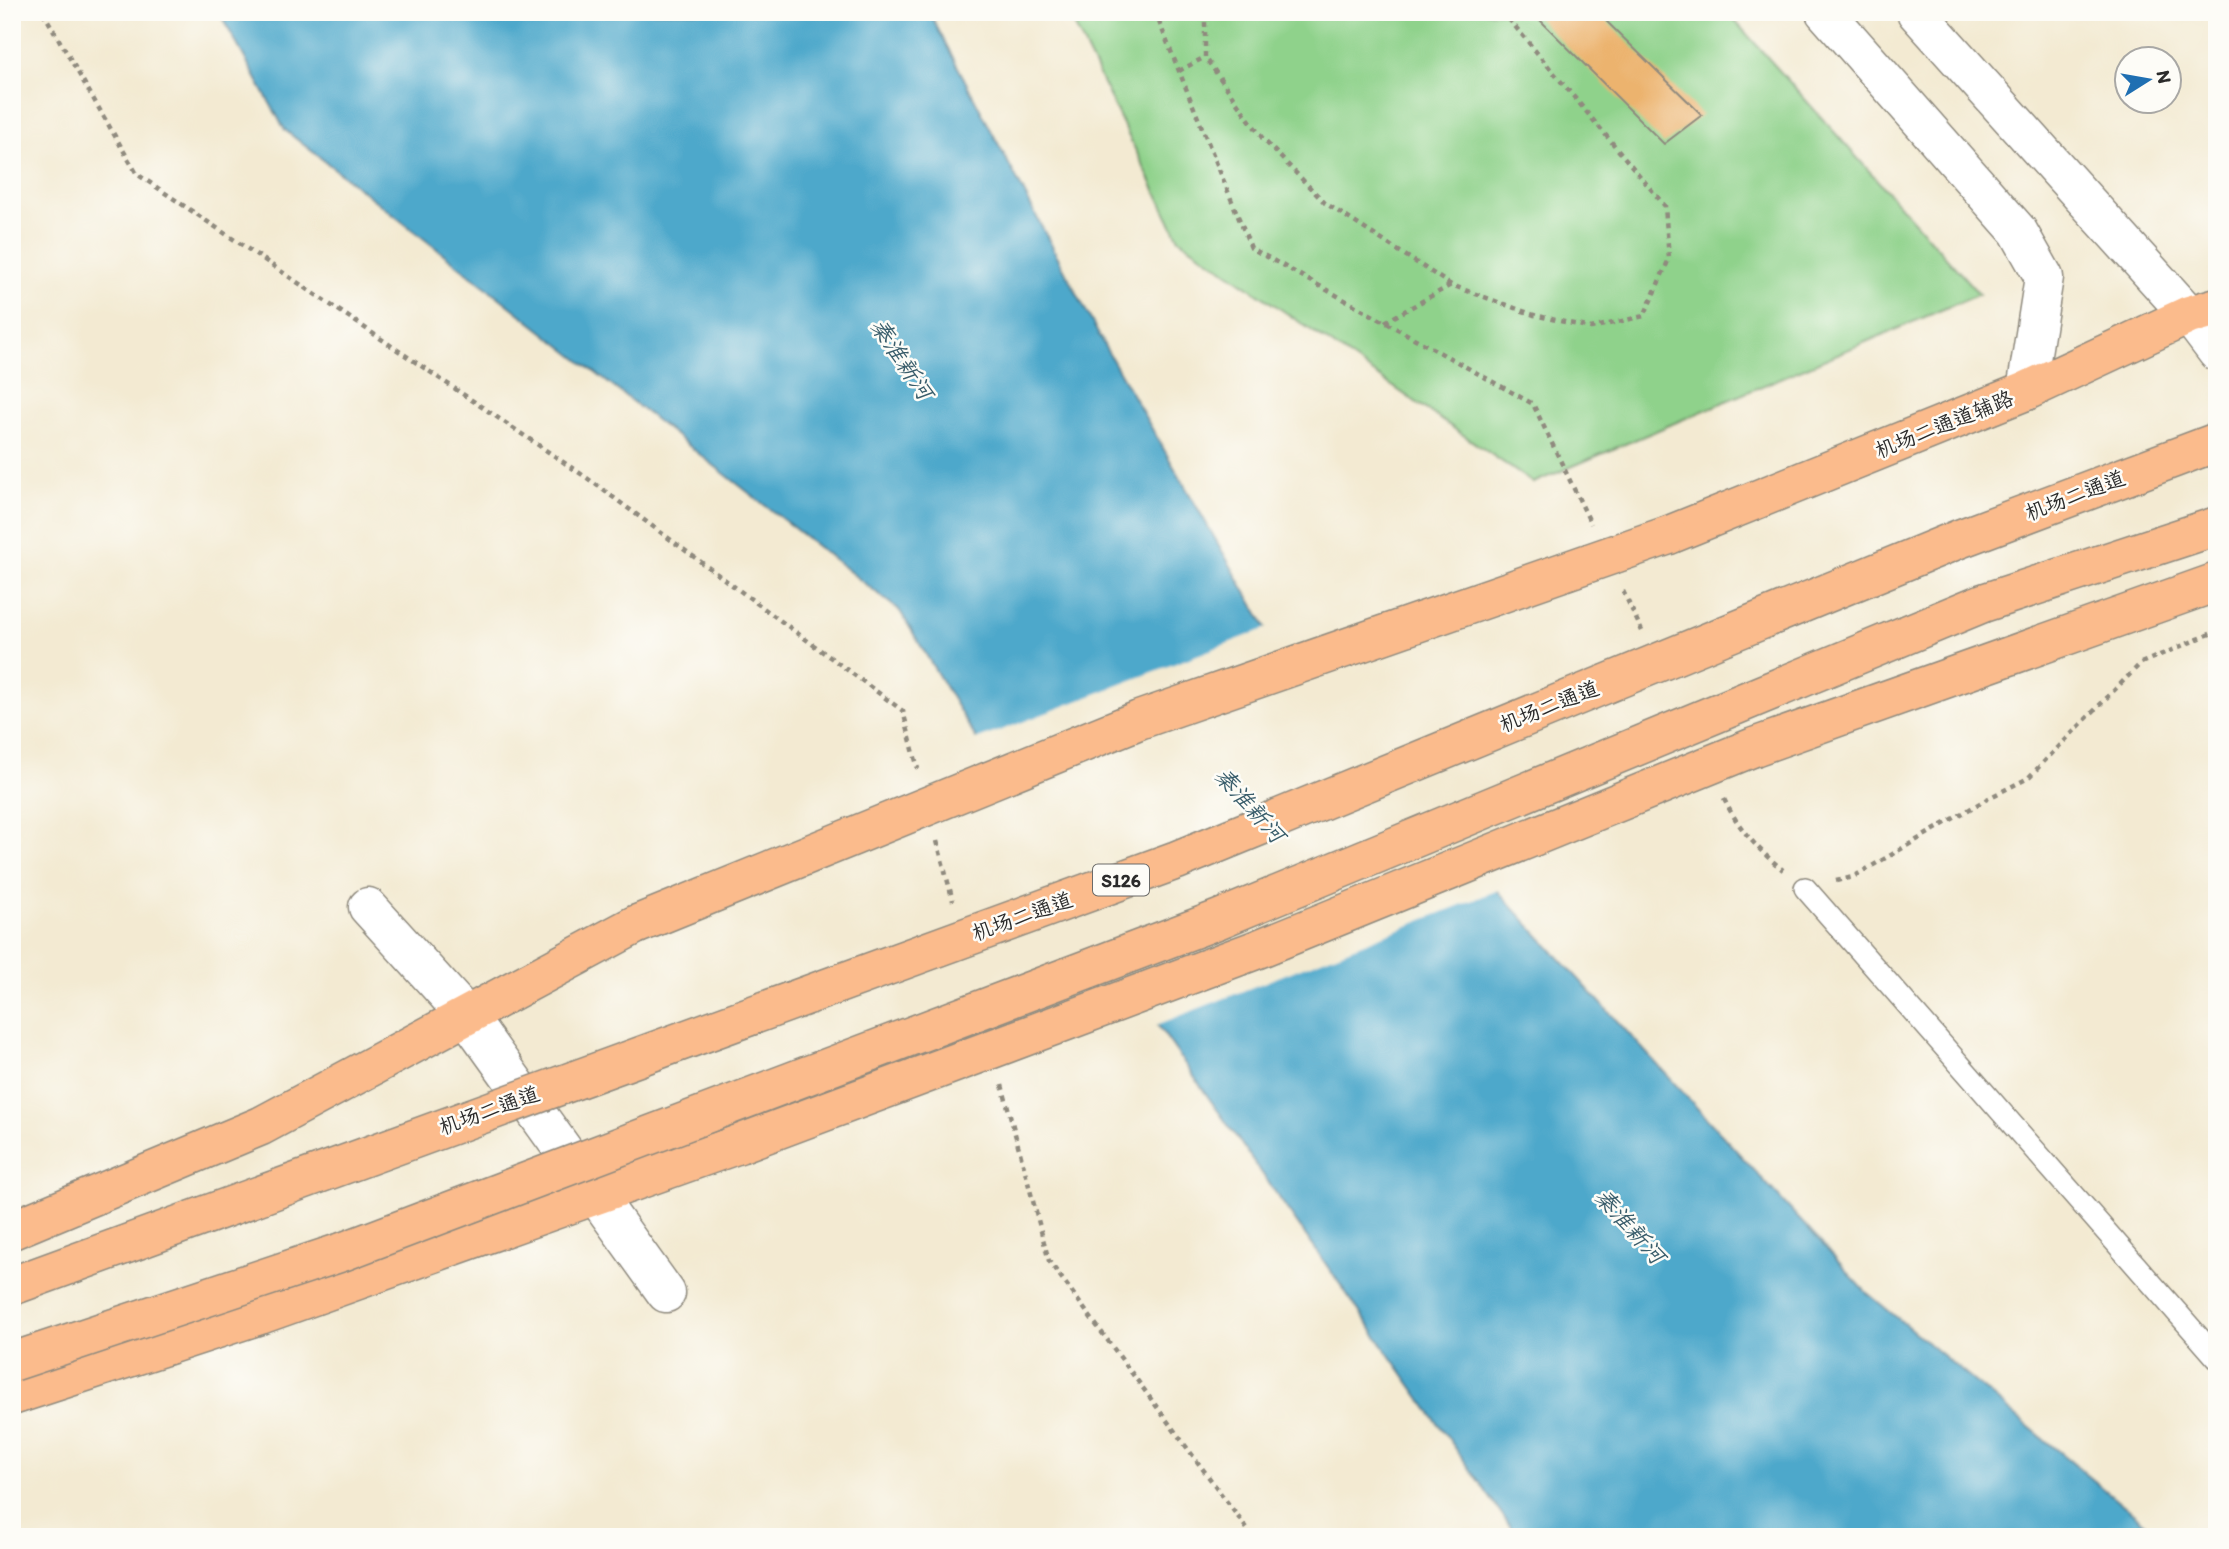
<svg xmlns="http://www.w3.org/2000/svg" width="2229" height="1549" font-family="Itim,'LXGW WenKai TC',sans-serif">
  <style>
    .green { fill: #8fd28b; stroke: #5d7e5b; stroke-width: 2 }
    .water { fill: #4da8cb; stroke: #3c6a7b; stroke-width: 2 }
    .pier { fill: #f3ead2 }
    .building { fill: #ecb36e }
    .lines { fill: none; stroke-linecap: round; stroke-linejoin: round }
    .service-casing { stroke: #8f8a7e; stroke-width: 24 }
    .minor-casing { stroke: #8f8a7e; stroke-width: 41 }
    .tertiary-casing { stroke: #8f8a7e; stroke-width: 41 }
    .primary-casing { stroke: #8f8a7e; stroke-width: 41 }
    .path { stroke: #8f8a7e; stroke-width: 4.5; stroke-dasharray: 5 5; stroke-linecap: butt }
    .service { stroke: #fff; stroke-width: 21 }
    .minor { stroke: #fff; stroke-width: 38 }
    .tertiary { stroke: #fff; stroke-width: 38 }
    .primary { stroke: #fbbb8c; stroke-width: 38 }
    .primary-bridge-casing { stroke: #8f8a7e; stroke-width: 41; stroke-linecap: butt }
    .trunk-bridge-casing { stroke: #8f8a7e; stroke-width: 41; stroke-linecap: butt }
    .primary-bridge { stroke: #fbbb8c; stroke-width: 38 }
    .trunk-bridge { stroke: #fbbb8c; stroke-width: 38 }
    .labels { text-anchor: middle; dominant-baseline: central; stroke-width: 5; stroke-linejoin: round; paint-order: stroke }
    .shield { fill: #fdfcf7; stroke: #6a6a68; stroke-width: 2 }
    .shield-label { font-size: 19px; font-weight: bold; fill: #2b2b2b }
    .street-label { font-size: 21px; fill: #2b2b2b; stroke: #fdfcf7 }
    .water-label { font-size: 23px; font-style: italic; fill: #395d6b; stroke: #fdfcf7 }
  </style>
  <rect width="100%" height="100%" fill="#fdfcf7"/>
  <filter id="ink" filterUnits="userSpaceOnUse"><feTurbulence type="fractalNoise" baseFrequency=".0143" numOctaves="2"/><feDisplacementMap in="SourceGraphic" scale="14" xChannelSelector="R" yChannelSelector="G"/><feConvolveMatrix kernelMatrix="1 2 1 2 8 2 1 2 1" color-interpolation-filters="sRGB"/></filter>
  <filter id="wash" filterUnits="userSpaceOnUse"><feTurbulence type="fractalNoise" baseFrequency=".00686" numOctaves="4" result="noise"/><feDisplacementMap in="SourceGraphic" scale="28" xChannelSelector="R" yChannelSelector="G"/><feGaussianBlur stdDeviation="1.57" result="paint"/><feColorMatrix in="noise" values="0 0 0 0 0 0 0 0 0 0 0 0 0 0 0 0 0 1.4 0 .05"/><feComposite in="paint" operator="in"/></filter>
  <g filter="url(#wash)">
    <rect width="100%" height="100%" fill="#f3ead2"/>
    <path class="green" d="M1068 12H1727L1979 294 1533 483 1179 239Z"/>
    <path class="water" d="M219 12H929L1105 347 1283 657 1866 1292 2162 1537H1518L1090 929 900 611 285 130Z"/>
    <path class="pier" d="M1270 627 1286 655 1501 889 1154 1026 1087 931 973 741Z"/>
    <g id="blocks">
      <path class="building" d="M1532 12H1597L1702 115 1664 144Z"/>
    </g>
  </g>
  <g filter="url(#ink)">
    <use href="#blocks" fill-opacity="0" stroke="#8f8a7e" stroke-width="2"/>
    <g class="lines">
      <g class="service-casing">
        <path id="service" d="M1805 888 2217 1358"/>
      </g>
      <g class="minor-casing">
        <path id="minor" d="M368 907 466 1015 666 1293"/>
      </g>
      <g class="tertiary-casing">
        <g id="tertiary">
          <path d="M1825 12 2018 231 2044 277 2026 391"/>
          <path d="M1916 12 2189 315 2217 352"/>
        </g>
      </g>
      <g class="primary-casing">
        <g id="primary">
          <path d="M1669 535 2026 391 2189 315 2217 307"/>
          <path d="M1754 747 2217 582"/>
          <path d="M12 1230 261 1126 635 925"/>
          <path d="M12 1396 260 1315 739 1144"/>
        </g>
      </g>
      <g class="path">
        <path d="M43 12 137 174 587 478 903 711 918 769"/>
        <path d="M1155 12 1251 248 1533 404 1591 524"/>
        <path d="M1205 12V57L1263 139 1325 203 1451 285 1534 315 1591 328 1644 316 1669 259 1665 206 1503 12"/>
        <path d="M1179 71 1205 57"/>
        <path d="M1385 322 1451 285"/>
        <path d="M1623 591 1642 631"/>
        <path d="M1724 799C1738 828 1758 850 1783 870"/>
        <path d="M937 841 953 901"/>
        <path d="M1836 881 1853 877 1987 799 2028 778 2141 663 2217 631"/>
        <path d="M1002 1085 1049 1261 1253 1537"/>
      </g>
      <use href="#service" class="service"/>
      <use href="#minor" class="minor"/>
      <use href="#tertiary" class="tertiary"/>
      <use href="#primary" class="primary"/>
      <g class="primary-bridge-casing">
        <g id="primary-bridge">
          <path d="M635 925 1139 720 1669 535"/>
          <path d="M739 1144 1253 951 1754 747"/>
        </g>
      </g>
      <g class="trunk-bridge-casing">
        <g id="trunk-bridge">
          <path d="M12 1286 1177 860 1959 539 2217 442"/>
          <path d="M12 1362 342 1252 1217 920 1983 603 2217 526"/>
        </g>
      </g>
      <use href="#primary-bridge" class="primary-bridge"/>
      <use href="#trunk-bridge" class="trunk-bridge"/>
    </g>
  </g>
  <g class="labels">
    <rect class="shield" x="1093" y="864.5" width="56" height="31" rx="5"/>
    <g class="shield-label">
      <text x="1121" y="880">S126</text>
    </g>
    <g class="street-label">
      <text transform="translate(1944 424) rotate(-22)">机场二通道辅路</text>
      <text transform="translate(2075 495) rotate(-21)">机场二通道</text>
      <text transform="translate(1549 706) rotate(-22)">机场二通道</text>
      <text transform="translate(1022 916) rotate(-20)">机场二通道</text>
      <text transform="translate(489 1110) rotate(-20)">机场二通道</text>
    </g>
    <g class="water-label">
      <text transform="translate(902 359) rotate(56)">秦淮新河</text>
      <text transform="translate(1250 805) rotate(48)">秦淮新河</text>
      <text transform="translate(1630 1226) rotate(48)">秦淮新河</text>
    </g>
  </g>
  <rect width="2229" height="1549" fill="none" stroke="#fdfcf7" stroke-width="42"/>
  <g transform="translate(2148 80) rotate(79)"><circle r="33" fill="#fdfcf7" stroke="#a9a8a5" stroke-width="2"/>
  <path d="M0-5L12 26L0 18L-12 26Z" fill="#1f6fb2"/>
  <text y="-10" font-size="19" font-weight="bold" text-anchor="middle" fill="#2b2b2b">N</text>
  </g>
</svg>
